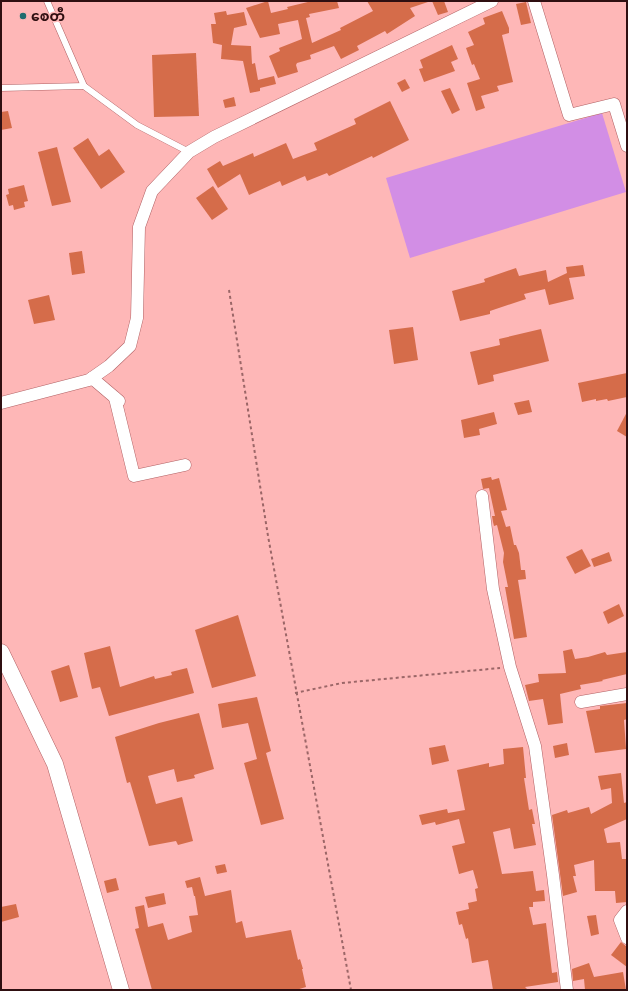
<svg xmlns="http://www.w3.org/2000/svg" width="628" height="991" font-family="Cabin,'Noto Sans Myanmar',sans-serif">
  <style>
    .water { fill: #d28ee5 }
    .building { fill: #d56c4a }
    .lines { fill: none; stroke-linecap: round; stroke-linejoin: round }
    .service-casing { stroke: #b16164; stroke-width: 7 }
    .minor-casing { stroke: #b16164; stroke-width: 13 }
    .tertiary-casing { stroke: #b16164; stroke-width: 17 }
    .path { stroke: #9b6667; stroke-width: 2; stroke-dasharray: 3 3; stroke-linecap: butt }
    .service { stroke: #fff; stroke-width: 6 }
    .minor { stroke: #fff; stroke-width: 12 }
    .tertiary { stroke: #fff; stroke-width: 16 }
    .poi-dot { fill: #206c6f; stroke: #feb7b7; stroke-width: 1.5 }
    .labels { text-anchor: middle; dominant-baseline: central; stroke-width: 3; stroke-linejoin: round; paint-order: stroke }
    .poi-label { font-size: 14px; font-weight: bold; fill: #2f0f11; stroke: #feb7b7; text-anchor: start }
  </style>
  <rect width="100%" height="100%" fill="#feb7b7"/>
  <path class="water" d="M602 113 626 192 410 258 386 178Z"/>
  <g class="building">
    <path d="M268 1 271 13 288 9 287 7 312 1H337L339 8 309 14 310 17 306 18 312 43 341 30 340 28 373 11 367 1 428 2 410 8 415 16 387 34 385 31 357 46 359 50 341 59 334 46 310 55 311 59 297 63 296 65 298 72 278 78 269 56 280 51 279 48 302 39 298 20 278 24 280 34 260 38 246 8Z"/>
    <path d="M432 1H444L448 12 438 15Z"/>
    <path d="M526 2 531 23 521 25 516 4Z"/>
    <path d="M226 11 227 15 244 12 247 25 234 28 231 45 251 46 252 64 255 63 258 80 274 76 276 84 260 88V91L250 93 243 61 221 59 222 45 213 43 211 24H216L214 13Z"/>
    <path d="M502 11 509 28V33L502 35 513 82 497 86 499 91 481 96 485 108 476 111 467 83 480 79 474 64 472 65 466 48 474 45 468 32 485 24 483 18Z"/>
    <path d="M452 45 458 59 451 62 455 71 424 82 419 69 423 68 420 60Z"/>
    <path d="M196 53 199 116 154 117 152 55Z"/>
    <path d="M405 79 410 88 402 92 397 83Z"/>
    <path d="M450 88 460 110 452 114 441 91Z"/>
    <path d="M234 97 236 106 225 108 223 100Z"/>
    <path d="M390 101 409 140 373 158 372 156 329 176 327 173 307 181 305 176 282 186 280 181 249 195 240 174 218 188 207 169 220 161 223 166 253 153 254 157 286 143 293 159 317 150 314 143 356 124 354 119Z"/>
    <path d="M8 111 12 128 1 130V112Z"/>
    <path d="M88 138 99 156 109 149 125 172 101 189 73 148Z"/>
    <path d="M57 147 71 202 52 206 38 152Z"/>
    <path d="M24 185 28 201 24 202 25 207 14 210 13 205 9 206 6 195 9 194 8 189Z"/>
    <path d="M213 186 228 209 212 220 196 198Z"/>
    <path d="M82 251 85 273 72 275 69 253Z"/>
    <path d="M583 265 585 276 569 278 574 299 549 305 545 289 524 294 526 299 490 311V314L460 321 452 291 485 282 484 279 516 268 519 276 546 270 548 282 567 273 566 267Z"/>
    <path d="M49 295 55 320 34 324 28 300Z"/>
    <path d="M413 327 418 360 394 364 389 330Z"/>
    <path d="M541 329 549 361 493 375 494 381 478 385 470 352 500 345 499 339Z"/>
    <path d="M627 373V397L608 401 607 399 596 401V399L582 402 578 383Z"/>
    <path d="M529 400 532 412 518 415 514 403Z"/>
    <path d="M494 412 497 424 479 429 480 435 464 438 461 420Z"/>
    <path d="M627 412V437L617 431Z"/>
    <path d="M491 477 492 480 499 478 507 510 501 511 506 527 510 526 514 545H516L519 553 521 570H525L526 579 518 580 527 637 514 639 505 587H508L503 562 504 553 497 525 494 526 493 522 492 516H495L489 488 483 489 481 479Z"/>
    <path d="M582 549 591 566 575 574 566 557Z"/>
    <path d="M609 552 612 561 594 567 591 559Z"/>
    <path d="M619 604 624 616 608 624 603 612Z"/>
    <path d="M238 615 256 676 212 688 195 630Z"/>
    <path d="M110 646 120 687 154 676 155 679 172 675 171 672 187 668 194 693 109 716 100 687 92 689 84 653Z"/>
    <path d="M572 649 575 659 588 657 605 652 607 655 627 652V674L602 680 603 681 580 685 581 689 560 694 563 723 548 725 543 699 529 701 525 685 539 682 538 674 566 673 563 651Z"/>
    <path d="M69 665 78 697 60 702 51 671Z"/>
    <path d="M257 697 271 751 266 753 284 819 261 825 244 763 257 759 248 723 222 728 218 704Z"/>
    <path d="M627 703V719L624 720 626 749 595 753 586 711 600 709V706Z"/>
    <path d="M199 713 214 769 194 775 195 778 177 782 174 769 148 776 156 804 182 797 193 841 178 845 176 841 149 846 130 782 127 783 115 737 159 723Z"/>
    <path d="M567 743 569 755 555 758 553 746Z"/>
    <path d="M445 745 449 761 432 765 429 748Z"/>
    <path d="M523 747 526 778H524L529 810 532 809 535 824H532L536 845 514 849 510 828 493 832 502 874 533 871 536 891 544 890 545 901 533 902V907H529L533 925 546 923 552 973 557 972 558 982 525 987 528 990H493L488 960 472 963 468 938 466 939 462 924 459 925 456 912 469 909 468 903 477 901 475 889 478 888 473 870 459 874 452 846 465 843 459 819 436 825 435 822 422 825 419 815 447 809 448 813 465 810 457 770 489 763V767L504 764 503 749Z"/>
    <path d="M621 773 624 803 627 802V819L604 829 607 843 620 842 622 859H627V902L616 903 615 891H595L594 860 574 865 576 876H573L577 892 563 896 552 815 567 810 568 813 589 807 591 814 612 803 611 788 601 790 598 776Z"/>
    <path d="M225 864 227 872 217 874 215 866Z"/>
    <path d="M200 877 205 896 231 890 236 923 242 921 246 938 291 930 298 960 300 959 303 969H302L306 987 296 990H152L135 929 139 928 135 907 144 905 148 927 163 923 168 940 192 932 189 916 198 915 195 896H194L192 887 187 888 185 881Z"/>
    <path d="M116 878 119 890 107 893 104 881Z"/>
    <path d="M164 893 166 904 148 908 145 897Z"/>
    <path d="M16 904 19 917 1 922V907Z"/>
    <path d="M596 915 599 934 591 936 587 916Z"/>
    <path d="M621 942 627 947V967L611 955Z"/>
    <path d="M589 963 594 977 623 972 626 990H585L584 979 573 981 572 969Z"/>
  </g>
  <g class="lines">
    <g class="service-casing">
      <g id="service">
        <path d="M47 1 84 86 137 125 189 152"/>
        <path d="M1 88 84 86"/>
      </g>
    </g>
    <g class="minor-casing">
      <g id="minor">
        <path d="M534 1 569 115 614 104 627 146"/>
        <path d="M92 378 119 401"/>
        <path d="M115 398 134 476 185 465"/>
        <path d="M1 403 89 380 109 366 130 346 137 318 139 227 152 191 189 152 214 137 492 1"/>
        <path d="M482 496 493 589 510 667 535 746 553 875 567 990"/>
        <path d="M581 702 627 694"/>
        <path d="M627 911 620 920 627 938"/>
      </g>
    </g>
    <g class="tertiary-casing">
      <path id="tertiary" d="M1 652 55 764 121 990"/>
    </g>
    <g class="path">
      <path d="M229 290 268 536 351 990"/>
      <path d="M295 693 342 683 500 668"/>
    </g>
    <use href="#service" class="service"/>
    <use href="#minor" class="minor"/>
    <use href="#tertiary" class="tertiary"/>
  </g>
  <circle class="poi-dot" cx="23" cy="16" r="4"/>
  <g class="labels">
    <g class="poi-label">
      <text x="31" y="16">စေတီ</text>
    </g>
  </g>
  <rect width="628" height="991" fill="none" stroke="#2f0f11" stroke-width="4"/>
</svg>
